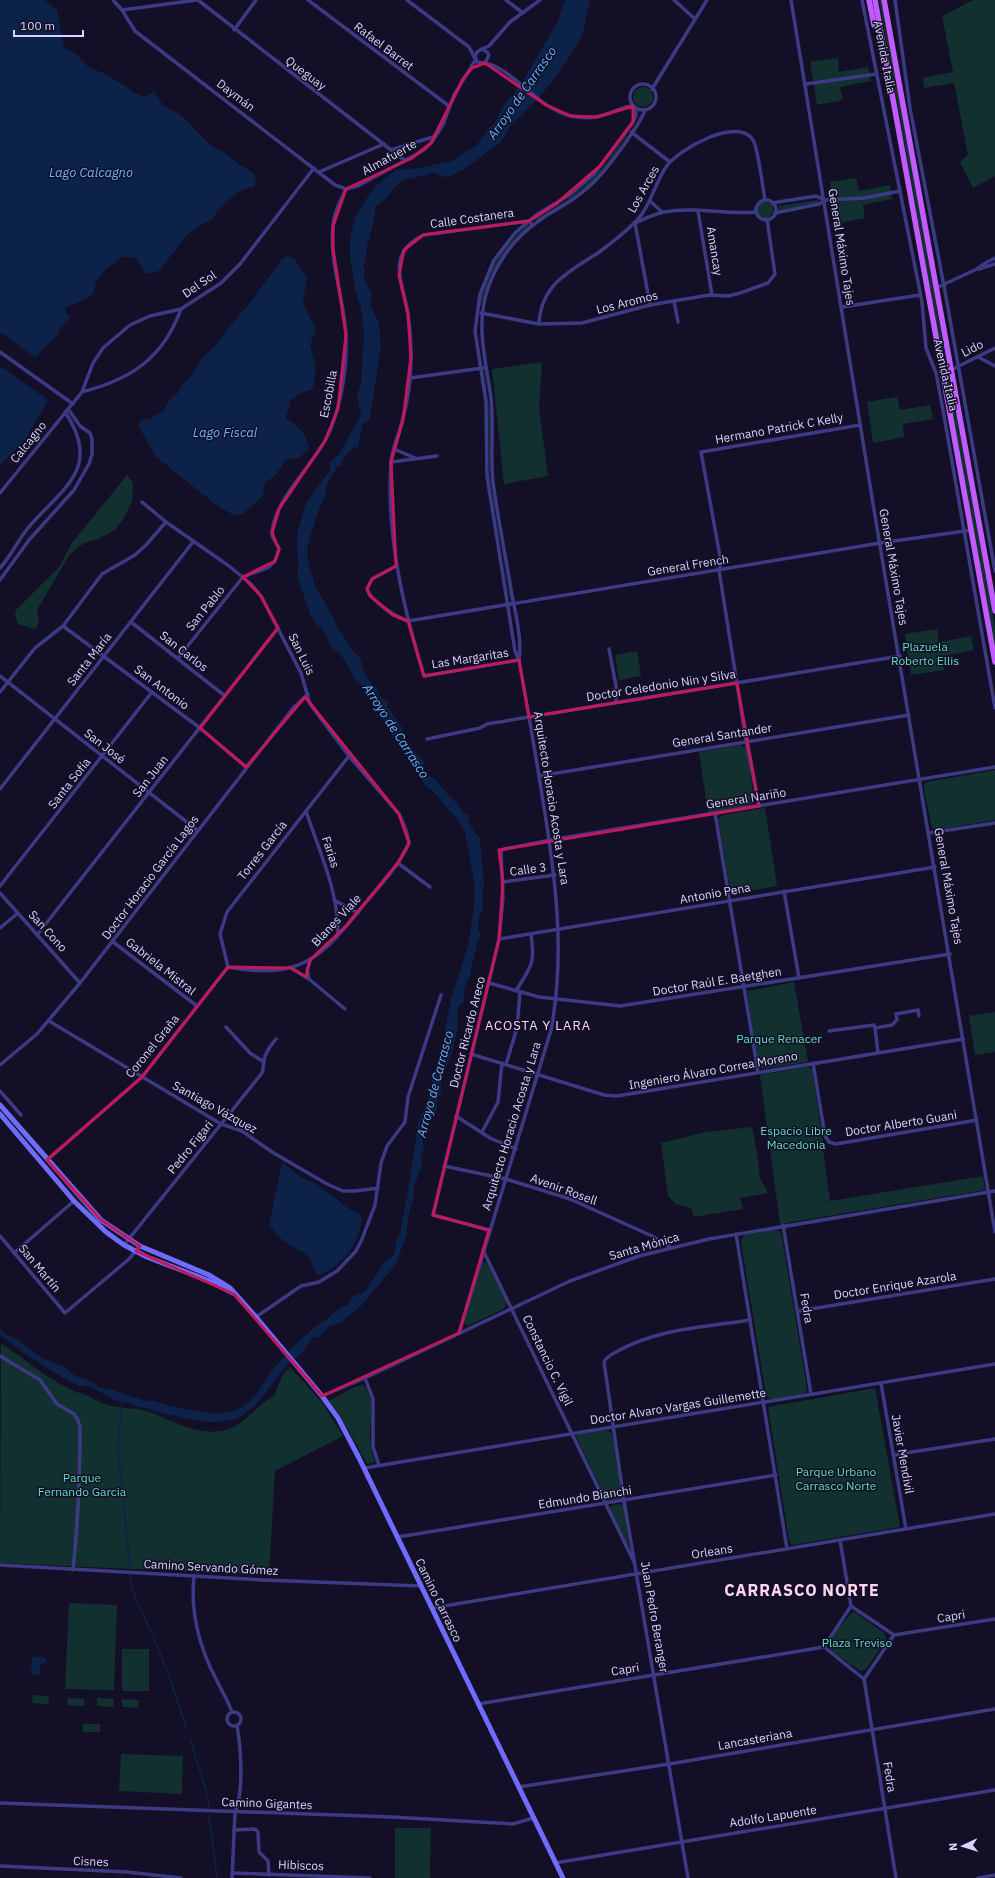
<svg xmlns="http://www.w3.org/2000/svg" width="995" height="1878" font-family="'IBM Plex Sans',sans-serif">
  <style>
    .green { fill: #12302f }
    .water { fill: #0c2248 }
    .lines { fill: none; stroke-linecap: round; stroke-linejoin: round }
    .stream { stroke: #0c2248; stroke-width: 1.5 }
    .minor { stroke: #3d3a85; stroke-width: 3.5 }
    .secondary { stroke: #6f6bff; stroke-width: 5 }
    .primary { stroke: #c25bff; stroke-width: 5.5 }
    .marked { fill: none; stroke: #c2185b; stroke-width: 3; stroke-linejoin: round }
    .labels { text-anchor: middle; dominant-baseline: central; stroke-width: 3; stroke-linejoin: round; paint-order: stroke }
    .street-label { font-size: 12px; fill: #d9d4ff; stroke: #130f26 }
    .park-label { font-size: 12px; fill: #5fe0c0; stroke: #130f26 }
    .water-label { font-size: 13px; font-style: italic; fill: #62b6ff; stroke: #130f26 }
    .neighbourhood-label { font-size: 13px; letter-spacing: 1px; fill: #ffd6f0; stroke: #130f26 }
    .district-label { font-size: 16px; font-weight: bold; letter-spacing: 1px; fill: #ffd6f0; stroke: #130f26 }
  </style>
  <rect width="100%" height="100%" fill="#130f26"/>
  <g class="green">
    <path d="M879 0H883L946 362 943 361Z"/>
    <path d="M973 0H995V176L973 188 960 162 968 155 954 83 924 88 923 78 953 72 942 16Z"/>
    <path d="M838 58 839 72 868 67 871 81 840 87 843 100 817 105 810 62Z"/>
    <circle cx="643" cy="97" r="10"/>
    <path d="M626 134 627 136C620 145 614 156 606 166 589 188 562 211 536 220L535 219 564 202 582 188 603 167Z"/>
    <path d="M856 178 859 191 890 185 892 199 863 205 865 218 836 224 830 182Z"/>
    <path d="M817 200 819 201 817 203 780 210 778 208 779 206Z"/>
    <circle cx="765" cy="210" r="8"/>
    <path d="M528 224 529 226 514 240 499 260 490 277 479 310C482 275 503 246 528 224Z"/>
    <path d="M542 362 539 408 548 476 504 484 492 369Z"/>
    <path d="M482 370H484L490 414V474L500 545 489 475 488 413Z"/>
    <path d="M948 380 950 381 995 628V651L946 381Z"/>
    <path d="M897 397 900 410 930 405 933 419 903 424 904 437 873 443 867 402Z"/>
    <path d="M127 475 133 483 132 501 124 518 115 530 98 539 84 543 70 554 37 610 39 622 35 629 18 624 15 615 16 610 59 567 72 543Z"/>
    <path d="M501 550 511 598 510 600 501 551Z"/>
    <path d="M937 629 939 642 971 636 974 650 942 656 944 670 911 675 905 634Z"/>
    <path d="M637 651 641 676 619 680 615 655Z"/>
    <path d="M740 745 747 749 754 802 749 806 708 812 699 752Z"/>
    <path d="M995 770V820L935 830 932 828 924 790V785L926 782Z"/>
    <path d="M765 808 777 886 731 894 718 819 723 815Z"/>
    <path d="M794 982 808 1062 762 1069 758 1065 747 991Z"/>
    <path d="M995 1012V1052L975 1055 969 1016Z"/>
    <path d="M807 1067 812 1069 824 1148 823 1149 830 1201 983 1176 985 1190 780 1224 760 1075Z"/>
    <path d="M0 1109 92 1213 122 1239 91 1214Z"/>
    <path d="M752 1127 757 1152 760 1178 768 1193 740 1198 743 1209 694 1217 691 1208 676 1204 668 1196 661 1143 705 1132Z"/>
    <path d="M774 1230 780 1231 782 1237 807 1388 806 1393 804 1394 770 1400 766 1395 741 1242 744 1235Z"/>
    <path d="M482 1261 488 1264 506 1301V1306L503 1309 470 1325H466L464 1322Z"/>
    <path d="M1 1343C24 1359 49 1380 74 1391 78 1393 82 1393 86 1395 93 1398 100 1403 108 1405 121 1409 136 1407 150 1412 172 1421 201 1437 225 1430 246 1425 256 1405 274 1396L282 1376 290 1367 322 1402 343 1436 275 1471 269 1575 0 1563Z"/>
    <path d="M363 1385C377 1398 369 1424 370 1440 371 1448 373 1455 375 1462L367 1464 340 1415 329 1401 354 1387Z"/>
    <path d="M875 1388 900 1527 792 1545 789 1540 768 1407Z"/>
    <path d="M607 1430 612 1433 622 1496 620 1499 607 1501 576 1437 578 1434Z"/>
    <path d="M621 1504 624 1507 629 1548 610 1508 612 1505Z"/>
    <path d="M69 1603 117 1605 114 1690 65 1689Z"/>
    <path d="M852 1612H855L884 1633 886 1637 885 1642 866 1669 861 1671 832 1652 828 1647V1642Z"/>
    <rect x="122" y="1649" width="27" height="42"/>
    <path d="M33 1695 49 1696 48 1704 32 1703Z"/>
    <path d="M68 1698 84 1699V1706L67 1705Z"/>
    <path d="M97 1698 114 1699 113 1707 97 1706Z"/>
    <path d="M122 1699 139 1700 138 1708 122 1707Z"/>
    <rect x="83" y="1724" width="17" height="8"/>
    <path d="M121 1754 183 1756 182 1794 119 1791Z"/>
    <path d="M395 1828H431L430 1878H395Z"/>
  </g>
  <g class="water">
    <path d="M0 0H44L57 10 64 47 76 54 87 66 107 75 127 87 131 91 144 97 154 92 163 105 181 115 211 146 224 152 238 164 254 173 256 180 254 187H249L237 193 217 210 213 219 196 228 185 237 159 271 145 274 140 264 134 257H122L106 269 96 282 94 293 88 298 65 308V312L71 317 60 328 57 336 35 357 0 332Z"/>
    <path d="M565 0H590L582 36 563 67 541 95 510 127 501 142 466 168 451 176 442 177 433 172C423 178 410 176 400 183 391 189 385 203 375 206 376 222 370 233 367 247 365 254 367 259 363 265L365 271 364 277 372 296 370 304 379 324 381 346 371 411 369 421 363 423 358 447C350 448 343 458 341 465L336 468C334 474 332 476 329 480 325 489 326 498 320 506L309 540 307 551 308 561 315 586 333 617 335 623 353 651 361 659 362 667 369 681 377 688 380 697 389 702 387 706 402 727V737L425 763 421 767 422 772C434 778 436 780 444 790 451 799 458 802 463 812L468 814C468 823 474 832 480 839L484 888 482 893 483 909 479 917 478 930 481 934 477 943 470 975 464 989V1002L459 1005 457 1012 458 1025 453 1049 441 1082V1092L437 1101V1109L422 1135 424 1148 420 1159 423 1161 414 1187V1196L408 1217 407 1233 396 1264 361 1306 340 1323 329 1326 319 1337H313L304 1351 287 1365 256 1405 237 1419 217 1422H205L170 1415 115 1400 89 1386H80L70 1382 31 1358 0 1335V1329L4 1333 18 1340 40 1357 64 1367 74 1375 90 1381 101 1388 113 1390 145 1401 151 1400C171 1407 219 1419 238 1409 255 1401 260 1387 270 1373 286 1353 304 1334 325 1320 333 1315 338 1307 348 1305L352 1297 365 1292 386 1260 393 1256 396 1249 395 1243 400 1234 408 1192 418 1123 427 1102 443 1041 451 999 468 945 473 914 475 887 465 833 460 823 433 791 424 784 409 756 395 740 360 683 353 677 350 669 341 655 332 648 322 628 316 624 311 616 297 576 299 562 297 555V533L306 503 330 470 329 463 340 453 361 414 357 395 361 384 364 332 361 308 355 289 350 257V239L355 218 366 199 377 185 396 170 420 168 451 161 477 145 488 129 495 123 505 103 521 84 557 23Z"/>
    <path d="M287 256 294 258 307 278 303 303 316 330 310 345 316 367 313 389 301 393 291 400 286 418C298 426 307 434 309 449L300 457 286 460 274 477 265 482 263 496 242 514 233 515 215 504 155 456 138 425 142 420 150 419 164 410 169 400 177 394 181 386 194 373 201 359 218 343 229 327 253 299 281 260Z"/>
    <path d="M0 366 48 400 25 440 0 465Z"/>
    <path d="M282 1162 302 1178 315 1183 348 1208 362 1216C360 1244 343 1266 317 1276 307 1246 305 1257 284 1241 278 1237 274 1230 269 1225Z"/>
    <path d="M32 1656 46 1658V1663L40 1664V1675L31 1674Z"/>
  </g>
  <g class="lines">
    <g class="stream">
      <path d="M122 1402 118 1449 130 1568"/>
      <path d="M130 1575C132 1599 147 1621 156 1643 168 1672 178 1701 187 1730"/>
      <path d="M190 1739 208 1797 209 1807"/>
      <path d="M209 1814 217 1878"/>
    </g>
    <g class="minor">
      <path d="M113 0 122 10 135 31 335 185 346 189 358 186 424 150 431 143 443 125 454 95 476 59"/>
      <path d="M198 0 404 160"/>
      <path d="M308 0 449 106"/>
      <path d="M407 0 469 47 477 62 485 63 489 55 487 52 482 49 477 52 475 57"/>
      <path d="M506 0 523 13"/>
      <path d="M674 0 695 19"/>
      <path d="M791 0 877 528 995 1232"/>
      <path d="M862 0 922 302 926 348 936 373 943 410 995 708"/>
      <path d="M895 0 910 108 944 286 995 571"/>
      <path d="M122 10 197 0"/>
      <path d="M234 30 256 0"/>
      <path d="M482 49 489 46 510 22 540 0"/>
      <path d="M485 63C514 69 538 109 571 116 584 119 597 118 610 113 618 110 625 106 633 106"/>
      <path d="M806 84 877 74"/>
      <circle cx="643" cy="97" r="13"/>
      <path d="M652 89 707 0"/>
      <path d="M631 132 670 162"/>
      <path d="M391 150 436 136"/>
      <path d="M319 172 384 144"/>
      <path d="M825 200 864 198 900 191"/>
      <circle cx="766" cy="210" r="10"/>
      <path d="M650 201 662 212"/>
      <path d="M772 203 816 196 825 200"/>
      <path d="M698 211 712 295"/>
      <path d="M775 213 819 204 825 200"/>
      <path d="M979 269 995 264"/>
      <path d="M936 288 977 269 987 262 995 258"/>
      <path d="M674 301 678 322"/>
      <path d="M650 305 635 223C644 219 654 214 664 212 694 206 725 215 756 212"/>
      <path d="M842 307 920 295"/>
      <path d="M481 313 539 324 582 323 650 305 709 295 728 296 740 293 768 283 775 274 767 219"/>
      <path d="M539 324C541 285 568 272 598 253 610 244 622 235 633 224 650 209 654 185 666 167 678 149 738 116 753 140 758 147 763 190 765 200"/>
      <path d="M0 352 73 404"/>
      <path d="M978 357 995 366"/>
      <path d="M941 372 951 370 995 348"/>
      <path d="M410 378 483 368"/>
      <path d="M82 392C132 379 163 358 181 309"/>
      <path d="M394 449 415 458"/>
      <path d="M391 462 437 456"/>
      <path d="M0 493 82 392 93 363 103 348 130 325 150 316 181 309 221 283 240 264 314 168"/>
      <path d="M142 502 166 522 229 566 251 584 261 596 301 673 310 704 349 756 399 814 406 830 409 843C400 864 383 882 368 900 323 955 305 981 228 967"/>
      <path d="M396 566 372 579 367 589C371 601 396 617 408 621L880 543 972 530"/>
      <path d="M0 568C11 556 18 540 28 528 62 488 103 469 65 412"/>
      <path d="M0 580 29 540 74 490 89 464 92 454V439L90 433 80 426 68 409"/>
      <path d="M131 622 225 696"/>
      <path d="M63 626 200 728 246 767"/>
      <path d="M609 649 616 686V702"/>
      <path d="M178 658 243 577 269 567 275 561 279 549C277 543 272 539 272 533 275 496 318 462 331 428 342 399 347 365 346 335 344 298 329 263 333 226 334 213 340 201 346 189"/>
      <path d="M519 660 424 676C403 607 386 534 391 462 392 448 399 435 402 421 408 401 411 379 411 359 411 344 410 328 408 314 403 281 385 254 423 235L529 221 532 225"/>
      <path d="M519 660 515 651 487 476 486 402 475 331 480 294 494 260 515 233 536 215 571 194 594 174 633 122 636 115 635 108"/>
      <path d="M0 676 197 830"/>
      <path d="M0 692 35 648 63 626 102 574 135 555 146 545 166 522"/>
      <path d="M427 739 480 728 487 724 529 717 900 656"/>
      <path d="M539 776 909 715"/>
      <path d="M0 789 193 542"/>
      <path d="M759 806 746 741 719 570 721 562 701 452 860 425"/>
      <path d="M306 811C319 851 339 892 338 935"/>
      <path d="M715 813 758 1072"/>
      <path d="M929 833 995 823"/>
      <path d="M398 863 430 887"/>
      <path d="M503 882 555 875"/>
      <path d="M0 886 152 692"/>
      <path d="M784 891 799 978"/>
      <path d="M0 893 80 983"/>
      <path d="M334 900 358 913"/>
      <path d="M0 928 18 913"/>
      <path d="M37 935 278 628"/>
      <path d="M499 939 935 867"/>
      <path d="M113 942 197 1006"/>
      <path d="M228 967 220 934 227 912 349 756"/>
      <path d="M291 968 309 979 345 1009"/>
      <path d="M309 979 307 970 310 961"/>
      <path d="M489 983 539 997 620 1006 950 954"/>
      <path d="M516 991C532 964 535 966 531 934"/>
      <path d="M49 1021 221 1124 242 1131 272 1152 327 1184 343 1191H355L378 1188"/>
      <path d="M226 1027 250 1053 264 1062"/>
      <path d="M875 1028 878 1053"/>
      <path d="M829 1031 874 1025 875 1028 892 1025 897 1020 896 1014 918 1010 919 1016"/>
      <path d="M471 1054 604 1095 617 1096 963 1039"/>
      <path d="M813 1063 825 1136 829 1142 836 1144 977 1120"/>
      <path d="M506 1064 517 1028 520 992"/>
      <path d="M0 1065 37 1034 80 983 294 707 308 694"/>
      <path d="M0 1091 21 1115"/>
      <path d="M456 1116 490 1138 516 1149"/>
      <path d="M482 1132 498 1102 502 1063"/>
      <path d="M47 1160 142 1077 228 967"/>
      <path d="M444 1166 506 1179 570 1199 652 1236 670 1247"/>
      <path d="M783 1225 811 1394"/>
      <path d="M489 1230 433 1215 499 939 503 898 501 851 504 849 550 840 995 767"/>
      <path d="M736 1234 787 1549"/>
      <path d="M0 1236 65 1313 129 1259 140 1246"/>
      <path d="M124 1245 262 1073C264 1068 263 1065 264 1060 266 1051 271 1045 276 1039"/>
      <path d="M483 1250 634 1562"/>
      <path d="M14 1253 74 1201"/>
      <path d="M798 1311 995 1279"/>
      <path d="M256 1317 301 1286 319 1282 337 1271 356 1251 362 1239 375 1205 381 1163 387 1146 405 1122 408 1097 441 995"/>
      <path d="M459 1333 551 1030C566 951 555 874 542 795 535 750 527 705 519 660 522 639 516 616 512 595 506 558 498 520 493 482 490 454 494 426 491 398 486 361 475 324 488 288 498 260 515 237 540 220 554 210 570 203 584 191 601 177 613 160 626 142 633 131 641 122 645 110"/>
      <path d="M0 1356 40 1380 57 1404 74 1414 78 1420 80 1428C80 1475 78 1523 73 1570"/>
      <path d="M365 1378 373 1399V1447L379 1465"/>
      <path d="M881 1383 906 1529"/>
      <path d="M322 1396 365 1378 570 1281 639 1256 709 1239 995 1191"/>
      <path d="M893 1455 995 1439"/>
      <path d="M364 1468 995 1364"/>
      <path d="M398 1537 776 1475"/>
      <path d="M840 1540 851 1606 894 1635"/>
      <path d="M0 1565 264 1580 421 1586"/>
      <path d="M194 1576C190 1613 200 1649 217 1681 222 1691 228 1701 232 1712"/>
      <path d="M851 1606 824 1647 864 1679 894 1635 995 1619"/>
      <path d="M432 1608 995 1514"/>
      <path d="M864 1679 896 1878"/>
      <path d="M478 1704 824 1647"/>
      <circle cx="234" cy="1719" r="7"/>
      <path d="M518 1787 669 1764 995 1709"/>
      <path d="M0 1803 392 1817 513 1824 533 1818"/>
      <path d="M234 1830 255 1829 258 1832 259 1852 268 1861 269 1875"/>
      <path d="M555 1863 995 1790"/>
      <path d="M0 1866 127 1872 181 1878"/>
      <path d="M232 1873 370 1878"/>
      <path d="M232 1878 235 1812C244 1792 241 1747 237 1726"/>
      <path d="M688 1878 624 1501 604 1362C606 1357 611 1355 616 1352 656 1329 705 1327 750 1320"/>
      <path d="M978 1878 995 1875"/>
    </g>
    <g class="secondary">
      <path d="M0 1105 101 1220 140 1246 209 1275 230 1288 256 1317 322 1396 338 1418 359 1458 563 1878"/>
      <path d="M0 1114 74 1201 106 1232 124 1245 147 1257 207 1280 233 1293"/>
    </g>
    <g class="primary">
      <path d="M869 0 874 25 879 32"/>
      <path d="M875 0 995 662"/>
      <path d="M884 0 995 611"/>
    </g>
  </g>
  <path class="marked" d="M485 63 546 105 571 116 597 117 633 106V122L600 166 556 204 529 221 423 235 404 250 399 275 408 315 411 357 403 420 391 462 396 566 372 579 367 589 370 596 393 615 408 621 424 676 519 660 529 717 737 683 759 806 499 850 503 882 499 939 433 1215 489 1230 459 1333 322 1396 234 1294 136 1251 140 1246 101 1220 47 1160 142 1077 228 967 291 968 306 977 310 960 346 926 398 863 409 843 399 814 305 697 246 767 200 728 278 628 261 596 243 577 275 561 279 549 272 533 279 509 325 441 338 409 346 335 333 248V226L346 189 412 158 431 143 463 79 472 68Z"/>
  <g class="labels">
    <g class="street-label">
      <text transform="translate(384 46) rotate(37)">Rafael Barret</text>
      <text transform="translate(885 57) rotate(79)">Avenida Italia</text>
      <text transform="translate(306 73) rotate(37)">Queguay</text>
      <text transform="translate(236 95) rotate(37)">Daymán</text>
      <text transform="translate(389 157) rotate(-29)">Almafuerte</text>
      <text transform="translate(643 189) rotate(-61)">Los Arces</text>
      <text transform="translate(472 218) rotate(-8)">Calle Costanera</text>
      <text transform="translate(842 247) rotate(81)">General Máximo Tajes</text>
      <text transform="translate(715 251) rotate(81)">Amancay</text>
      <text transform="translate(199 284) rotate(-34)">Del Sol</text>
      <text transform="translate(627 302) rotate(-14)">Los Aromos</text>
      <text transform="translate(972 348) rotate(-27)">Lido</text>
      <text transform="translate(946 375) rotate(77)">Avenida Italia</text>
      <text transform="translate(328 394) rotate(-79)">Escobilla</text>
      <text transform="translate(779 428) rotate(-10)">Hermano Patrick C Kelly</text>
      <text transform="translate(28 442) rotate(-51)">Calcagno</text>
      <text transform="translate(688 565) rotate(-9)">General French</text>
      <text transform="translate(894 567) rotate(80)">General Máximo Tajes</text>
      <text transform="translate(205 608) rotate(-51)">San Pablo</text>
      <text transform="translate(184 651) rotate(38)">San Carlos</text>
      <text transform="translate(302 654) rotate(64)">San Luis</text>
      <text transform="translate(470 658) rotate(-9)">Las Margaritas</text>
      <text transform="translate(89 659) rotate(-52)">Santa María</text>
      <text transform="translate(661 685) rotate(-9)">Doctor Celedonio Nin y Silva</text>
      <text transform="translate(162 687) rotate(37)">San Antonio</text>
      <text transform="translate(722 735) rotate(-9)">General Santander</text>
      <text transform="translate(105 746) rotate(38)">San José</text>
      <text transform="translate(150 776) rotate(-52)">San Juan</text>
      <text transform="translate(69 783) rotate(-52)">Santa Sofía</text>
      <text transform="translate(552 798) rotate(81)">Arquitecto Horacio Acosta y Lara</text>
      <text transform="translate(746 798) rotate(-9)">General Nariño</text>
      <text transform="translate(262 850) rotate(-52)">Torres García</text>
      <text transform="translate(331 852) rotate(72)">Farias</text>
      <text transform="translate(528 869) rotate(-8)">Calle 3</text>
      <text transform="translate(150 877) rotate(-53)">Doctor Horacio García Lagos</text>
      <text transform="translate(949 886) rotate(80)">General Máximo Tajes</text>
      <text transform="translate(715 893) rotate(-10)">Antonio Pena</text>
      <text transform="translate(336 920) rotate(-47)">Blanes Viale</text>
      <text transform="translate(48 931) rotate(48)">San Cono</text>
      <text transform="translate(161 966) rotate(38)">Gabriela Mistral</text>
      <text transform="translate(717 981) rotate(-9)">Doctor Raúl E. Baetghen</text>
      <text transform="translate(467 1032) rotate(-76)">Doctor Ricardo Areco</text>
      <text transform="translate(152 1046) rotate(-51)">Coronel Graña</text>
      <text transform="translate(713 1070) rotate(-10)">Ingeniero Álvaro Correa Moreno</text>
      <text transform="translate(215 1107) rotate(29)">Santiago Vázquez</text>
      <text transform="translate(901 1123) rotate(-9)">Doctor Alberto Guani</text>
      <text transform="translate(511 1126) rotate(-73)">Arquitecto Horacio Acosta y Lara</text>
      <text transform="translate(190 1147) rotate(-51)">Pedro Figari</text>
      <text transform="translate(564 1189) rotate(20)">Avenir Rosell</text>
      <text transform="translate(644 1246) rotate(-16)">Santa Mónica</text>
      <text transform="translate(40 1268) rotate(50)">San Martín</text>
      <text transform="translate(895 1285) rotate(-9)">Doctor Enrique Azarola</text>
      <text transform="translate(807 1308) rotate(80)">Fedra</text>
      <text transform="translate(548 1360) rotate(64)">Constancio C. Vigil</text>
      <text transform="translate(678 1406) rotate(-9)">Doctor Alvaro Vargas Guillemette</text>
      <text transform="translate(903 1454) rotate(80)">Javier Mendivil</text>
      <text transform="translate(585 1497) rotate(-9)">Edmundo Bianchi</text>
      <text transform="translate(712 1551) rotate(-9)">Orleans</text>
      <text transform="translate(211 1567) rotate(3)">Camino Servando Gómez</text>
      <text transform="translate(439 1600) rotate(64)">Camino Carrasco</text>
      <text transform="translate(951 1616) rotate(-9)">Capri</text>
      <text transform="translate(655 1617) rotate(80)">Juan Pedro Beranger</text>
      <text transform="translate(625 1669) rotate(-9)">Capri</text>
      <text transform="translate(755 1739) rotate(-10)">Lancasteriana</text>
      <text transform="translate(890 1777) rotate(81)">Fedra</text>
      <text transform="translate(267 1803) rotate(2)">Camino Gigantes</text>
      <text transform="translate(773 1816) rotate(-9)">Adolfo Lapuente</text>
      <text transform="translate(91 1861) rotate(2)">Cisnes</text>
      <text transform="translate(301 1865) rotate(2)">Hibiscos</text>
    </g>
    <g class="park-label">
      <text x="925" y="646">Plazuela<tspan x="925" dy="14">Roberto Ellis</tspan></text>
      <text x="779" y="1038">Parque Renacer</text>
      <text x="796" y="1130">Espacio Libre<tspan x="796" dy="14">Macedonia</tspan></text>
      <text x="836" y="1471">Parque Urbano<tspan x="836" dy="14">Carrasco Norte</tspan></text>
      <text x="82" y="1477">Parque<tspan x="82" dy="14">Fernando Garcia</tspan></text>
      <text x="857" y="1642">Plaza Treviso</text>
    </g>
    <g class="water-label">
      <text transform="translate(522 93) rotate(-55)">Arroyo de Carrasco</text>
      <text x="91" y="172">Lago Calcagno</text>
      <text x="225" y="432">Lago Fiscal</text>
      <text transform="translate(396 731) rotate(57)">Arroyo de Carrasco</text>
      <text transform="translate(435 1084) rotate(-75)">Arroyo de Carrasco</text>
    </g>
    <g class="neighbourhood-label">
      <text x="538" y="1025">ACOSTA Y LARA</text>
    </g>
    <g class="district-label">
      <text x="802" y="1590">CARRASCO NORTE</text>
    </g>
  </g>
  <g transform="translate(963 1846) rotate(266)" stroke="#130f26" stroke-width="3" paint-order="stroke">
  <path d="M0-3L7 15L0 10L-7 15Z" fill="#d9d4ff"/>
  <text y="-6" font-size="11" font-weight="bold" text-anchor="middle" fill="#d9d4ff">N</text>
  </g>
  <path d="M14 30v6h69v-6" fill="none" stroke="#d9d4ff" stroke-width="2"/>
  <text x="20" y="30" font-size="12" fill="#d9d4ff" stroke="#130f26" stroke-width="3" paint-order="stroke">100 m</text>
</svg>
